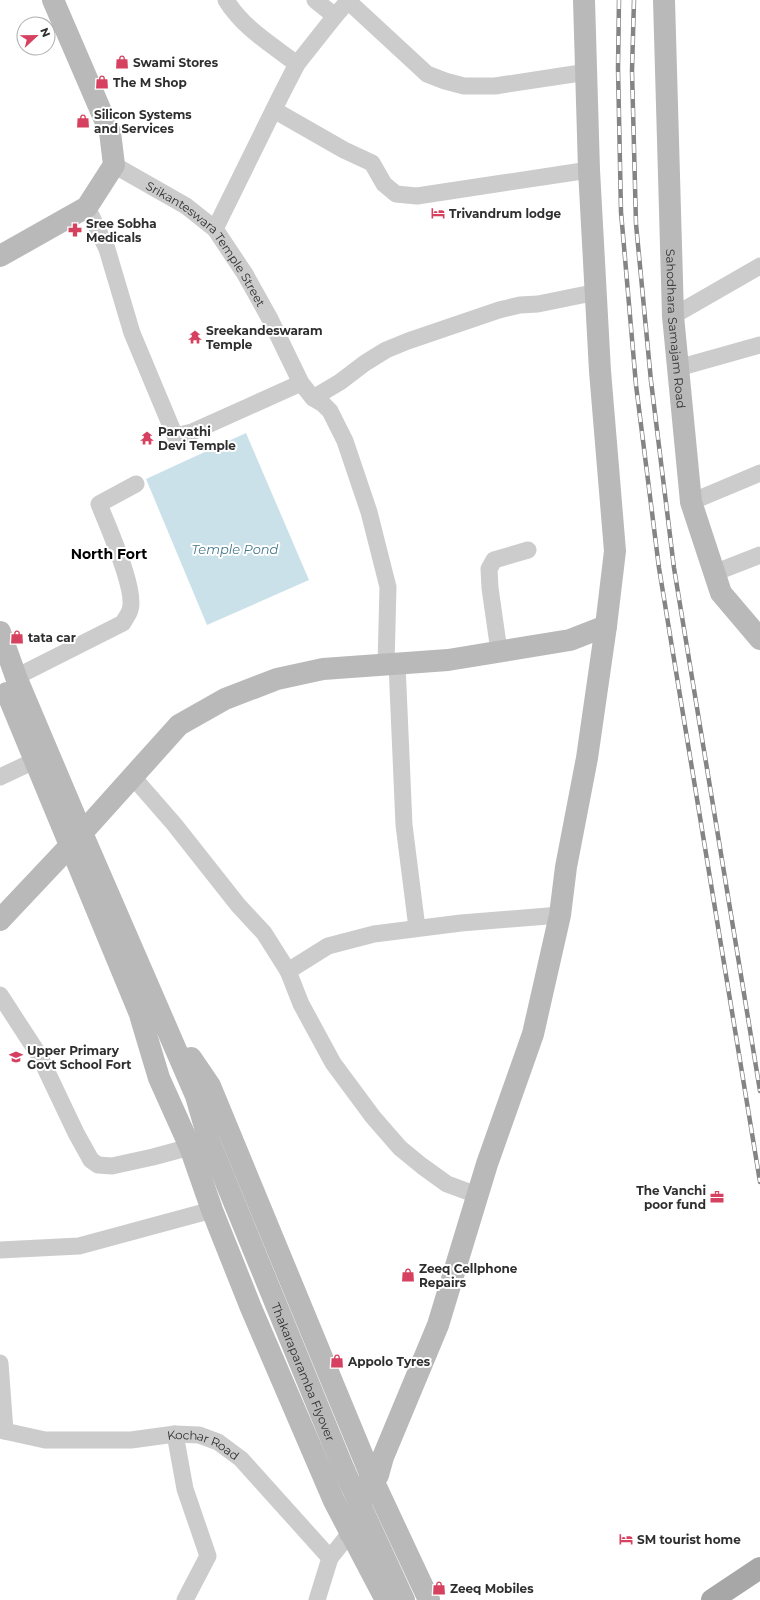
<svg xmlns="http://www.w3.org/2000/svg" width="760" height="1600" font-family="Montserrat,sans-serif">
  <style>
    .water { fill: #cbe1e9 }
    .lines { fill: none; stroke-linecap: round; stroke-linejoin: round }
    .street { stroke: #ccc; stroke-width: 17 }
    .secondary { stroke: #b9b9b9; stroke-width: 22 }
    .primary { stroke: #a7a7a7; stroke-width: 22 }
    .rail-casing { stroke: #848484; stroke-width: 4.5 }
    .rail { stroke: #fff; stroke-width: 3; stroke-dasharray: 9; stroke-linecap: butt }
    .secondary-bridge { stroke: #b9b9b9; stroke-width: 22 }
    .labels { text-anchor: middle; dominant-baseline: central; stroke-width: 4; stroke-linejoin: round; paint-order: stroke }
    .poi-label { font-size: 12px; font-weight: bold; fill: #2f2f2f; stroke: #fff; text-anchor: start }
    .street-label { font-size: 12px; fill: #2f2f2f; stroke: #fff }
    .water-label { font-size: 13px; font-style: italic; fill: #447789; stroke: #fff }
    .quarter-label { font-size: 14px; font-weight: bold; fill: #000; stroke: #fff }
  </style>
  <rect width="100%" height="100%" fill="#fff"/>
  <path class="water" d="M246 433 309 580 207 625 146 479Z"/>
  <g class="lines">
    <g class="street">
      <path d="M226 0C243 28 272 45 297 64"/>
      <path d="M315 0 335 16"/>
      <path d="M348 1 427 74 445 81 464 86H495L587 72"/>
      <path d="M274 110 344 150 372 163 384 184 396 194 417 196 589 170"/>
      <path id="s1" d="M114 165 186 206 215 229 245 274 270 319 301 383 313 398 323 404 330 411 345 441 369 512 388 587 386 665"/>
      <path d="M87 207 107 249 132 333 175 436 192 432 301 383"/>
      <path d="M215 229 280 97 297 64 335 16 349 0"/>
      <path d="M673 316 760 266"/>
      <path d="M678 368 760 345"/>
      <path d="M313 398 340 382 365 363 386 350 408 341 499 310 520 305 538 304 597 292"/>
      <path d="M691 502 760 473"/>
      <path d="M714 573 760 555"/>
      <path d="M499 651 490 588 489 569 494 560 528 550"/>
      <path d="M397 664 404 825 417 928"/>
      <path d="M16 677 123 623C125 619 129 614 130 610 137 590 107 525 99 504L136 484"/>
      <path d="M0 777 34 761"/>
      <path d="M133 777 174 824 238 905 264 933 288 971 301 1004 333 1063 373 1117 400 1148 422 1166 447 1184 477 1195"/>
      <path d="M288 971 328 946 374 934 461 923 560 915"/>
      <path d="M0 995 39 1055 76 1133 91 1160 98 1165 112 1166 153 1157 190 1147"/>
      <path d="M0 1250 79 1246 212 1210"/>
      <path d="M0 1363 5 1431"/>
      <path id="s2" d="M0 1430 45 1440H131L175 1434 199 1435 218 1442 241 1459 330 1558 350 1533"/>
      <path d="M175 1434 185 1489 208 1556 185 1600"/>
      <path d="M317 1600 330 1558"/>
    </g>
    <g class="secondary">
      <path id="s3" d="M664 0 673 316 691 502 721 593 760 639"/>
      <path d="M0 256 87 207 114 165 110 132 53 0"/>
      <path id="s4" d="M0 632 16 677 82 833 196 1096 209 1141 344 1470"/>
      <path d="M7 693 147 1031"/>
      <path d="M0 920 82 833 179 725 225 699 277 679 323 669 448 660 570 640 606 626"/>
      <path d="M141 1018 159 1078 190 1147 212 1210 251 1308 334 1501 386 1600"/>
      <path d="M191 1058 210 1086 371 1476 429 1600"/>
      <path d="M350 1533 371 1476 378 1475 383 1457 438 1325 487 1164 533 1034 560 915 566 867 587 758 606 626 615 551 600 371 589 170 584 0"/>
    </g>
    <path class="primary" d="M712 1600 760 1568"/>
    <g class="rail-casing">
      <g id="rail">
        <path d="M619 0 618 68 621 212 636 385 659 568 760 1182"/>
        <path d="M634 0 632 71 636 224 651 381 674 568 760 1091"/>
      </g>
    </g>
    <use href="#rail" class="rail"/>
    <path class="secondary-bridge" d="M344 1470 404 1600"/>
  </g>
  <defs>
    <g id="shop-bare" transform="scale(1.08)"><path d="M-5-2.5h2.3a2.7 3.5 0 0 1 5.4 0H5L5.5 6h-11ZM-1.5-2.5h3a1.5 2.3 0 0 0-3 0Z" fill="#d5415e" stroke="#fff" stroke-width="2.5" paint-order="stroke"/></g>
    <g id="hotel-bare" transform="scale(1.08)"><path d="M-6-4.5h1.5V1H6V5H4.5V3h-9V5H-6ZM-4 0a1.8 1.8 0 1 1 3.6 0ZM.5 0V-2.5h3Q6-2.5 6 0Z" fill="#d5415e" stroke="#fff" stroke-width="2.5" paint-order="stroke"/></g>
    <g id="pharmacy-bare" transform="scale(1.08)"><path d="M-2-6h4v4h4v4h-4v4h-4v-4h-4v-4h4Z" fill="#d5415e" stroke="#fff" stroke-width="2.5" paint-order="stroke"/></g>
    <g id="temple-bare" transform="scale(1.08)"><path d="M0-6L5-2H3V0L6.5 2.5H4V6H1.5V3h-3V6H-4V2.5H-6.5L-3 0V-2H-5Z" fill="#d5415e" stroke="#fff" stroke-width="2.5" paint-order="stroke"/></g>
    <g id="school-bare" transform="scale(1.08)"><path d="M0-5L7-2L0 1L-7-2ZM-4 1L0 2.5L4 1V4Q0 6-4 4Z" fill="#d5415e" stroke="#fff" stroke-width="2.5" paint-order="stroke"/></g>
    <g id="office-bare" transform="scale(1.08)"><path d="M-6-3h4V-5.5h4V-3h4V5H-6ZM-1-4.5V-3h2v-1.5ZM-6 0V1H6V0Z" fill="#d5415e" stroke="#fff" stroke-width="2.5" paint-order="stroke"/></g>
  </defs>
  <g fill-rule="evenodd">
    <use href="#shop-bare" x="122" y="62"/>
    <use href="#shop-bare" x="102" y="82"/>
    <use href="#shop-bare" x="83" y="121"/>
    <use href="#hotel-bare" x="438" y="213"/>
    <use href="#pharmacy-bare" x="75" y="230"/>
    <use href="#temple-bare" x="195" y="337"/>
    <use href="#temple-bare" x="147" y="438"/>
    <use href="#shop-bare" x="17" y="637"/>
    <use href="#school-bare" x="16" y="1057"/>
    <use href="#office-bare" x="717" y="1197"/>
    <use href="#shop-bare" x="408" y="1275"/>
    <use href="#shop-bare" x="337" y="1361"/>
    <use href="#hotel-bare" x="626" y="1539"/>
    <use href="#shop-bare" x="439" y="1588"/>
  </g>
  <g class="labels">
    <g class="poi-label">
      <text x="133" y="62">Swami Stores</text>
      <text x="113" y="82">The M Shop</text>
      <text x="94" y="114">Silicon Systems<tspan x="94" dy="14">and Services</tspan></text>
      <text x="449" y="213">Trivandrum lodge</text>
      <text x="86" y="223">Sree Sobha<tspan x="86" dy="14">Medicals</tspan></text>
      <text x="206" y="330">Sreekandeswaram<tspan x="206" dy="14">Temple</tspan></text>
      <text x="158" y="431">Parvathi<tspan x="158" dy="14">Devi Temple</tspan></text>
      <text x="28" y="637">tata car</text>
      <text x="27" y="1050">Upper Primary<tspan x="27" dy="14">Govt School Fort</tspan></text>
      <text x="706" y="1190" text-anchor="end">The Vanchi<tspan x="706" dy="14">poor fund</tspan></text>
      <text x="419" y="1268">Zeeq Cellphone<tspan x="419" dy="14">Repairs</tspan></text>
      <text x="348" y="1361">Appolo Tyres</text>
      <text x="637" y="1539">SM tourist home</text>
      <text x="450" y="1588">Zeeq Mobiles</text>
    </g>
    <g class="street-label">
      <text stroke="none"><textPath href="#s1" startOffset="124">Srikanteswara Temple Street</textPath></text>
      <text stroke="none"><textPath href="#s3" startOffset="329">Sahodhara Samajam Road</textPath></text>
      <text stroke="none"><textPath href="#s4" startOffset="800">Thakaraparamba Flyover</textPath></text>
      <text stroke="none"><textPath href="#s2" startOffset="207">Kochar Road</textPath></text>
    </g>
    <g class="water-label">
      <text x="235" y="549">Temple Pond</text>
    </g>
    <g class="quarter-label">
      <text x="109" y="554">North Fort</text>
    </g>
  </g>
  <g transform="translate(36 36) rotate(68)"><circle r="19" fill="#ffffff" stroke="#acacac"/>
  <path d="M0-3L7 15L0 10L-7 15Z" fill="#d5415e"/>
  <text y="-6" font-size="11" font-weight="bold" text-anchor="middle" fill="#2f2f2f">N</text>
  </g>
</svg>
